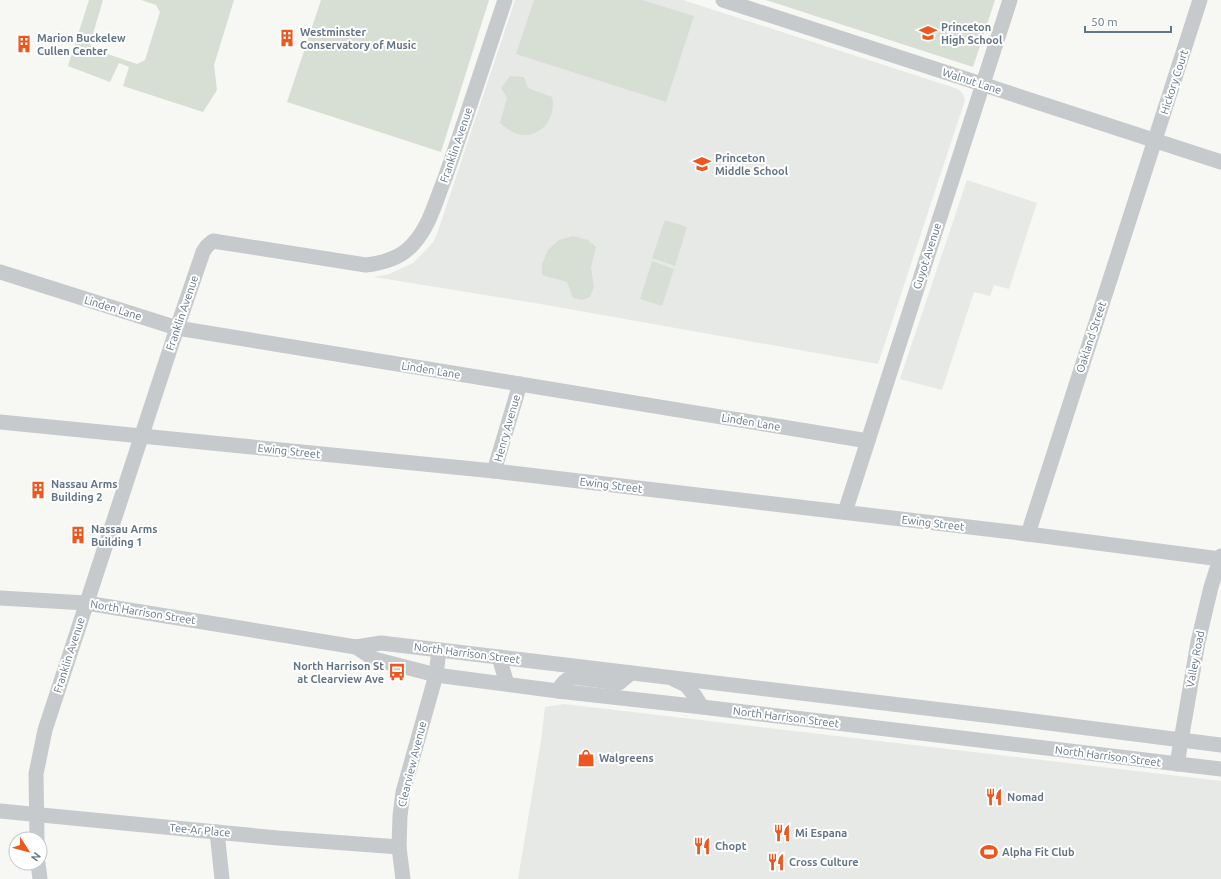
<svg xmlns="http://www.w3.org/2000/svg" width="1221" height="879" font-family="Ubuntu,sans-serif">
  <style>
    .built { fill: #e7e9e7 }
    .green { fill: #d7dfd4 }
    .lines { fill: none; stroke-linecap: round; stroke-linejoin: round }
    .minor { stroke: #c6cacd; stroke-width: 15 }
    .labels { text-anchor: middle; dominant-baseline: central; stroke-width: 4; stroke-linejoin: round; paint-order: stroke }
    .poi-label { font-size: 11px; font-weight: bold; fill: #647686; stroke: #fff; text-anchor: start }
    .street-label { font-size: 11px; fill: #647686; stroke: #fff }
  </style>
  <rect width="100%" height="100%" fill="#f7f7f3"/>
  <g class="built">
    <path d="M515 0H683L958 89 963 94 965 100 878 364 535 303 374 277 389 274 413 263 424 252 434 241 439 228Z"/>
    <path d="M967 180 1037 203 1009 289 994 285 990 296 974 292 942 390 900 379Z"/>
    <path d="M564 704 1221 781V879H518L541 741 545 707Z"/>
  </g>
  <g class="green">
    <path d="M89 0H103L90 44 93 49 137 64 145 60 160 12 156 5 141 0H234L214 65 217 90 203 112 123 86 129 67 119 63 110 82 68 66Z"/>
    <path d="M321 0H489L441 152 287 102Z"/>
    <path d="M534 0H642L694 16 666 102 516 54Z"/>
    <path d="M766 0H995L973 67Z"/>
    <path d="M510 76 524 77 528 88 552 97C556 115 545 134 525 135 515 135 507 129 500 123L507 98 501 88Z"/>
    <path d="M665 220 687 227 675 266 652 258Z"/>
    <path d="M573 236 588 240 596 247 591 268 594 287 590 297 582 300 573 298 567 282 542 275V264L548 250 559 240Z"/>
    <path d="M652 261 674 269 662 306 640 299Z"/>
  </g>
  <g class="lines">
    <g class="minor">
      <path d="M723 0 1221 162"/>
      <path d="M0 272 177 328 868 441"/>
      <path d="M0 422 494 471 1028 534 1221 559"/>
      <path d="M494 471 520 384"/>
      <path d="M845 512 1010 0"/>
      <path d="M1028 534 1200 0"/>
      <path d="M0 598 86 603 356 647 381 643 1001 717 1221 745"/>
      <path d="M356 647 374 659 436 675 558 691 702 707 1221 769"/>
      <path d="M499 657 507 684"/>
      <path d="M675 680 686 685 695 696 702 707"/>
      <path d="M558 691C562 684 564 680 573 677L619 683 631 673"/>
      <path d="M1177 764 1198 642 1211 587 1221 556"/>
      <path d="M0 811 278 838 399 847"/>
      <path d="M217 832 222 879"/>
      <path d="M37 839 36 774 45 730 177 328 203 252 207 246 213 241 366 265C384 263 402 258 414 243 430 225 436 200 445 178 466 119 485 59 505 0"/>
      <path d="M38 863 40 879"/>
      <path d="M403 879 399 847 400 816 403 792 436 675 439 650"/>
    </g>
  </g>
  <defs>
    <g id="school-bare" transform="scale(1.38)"><path d="M0-5L7-2L0 1L-7-2ZM-4 1L0 2.5L4 1V4Q0 6-4 4Z" fill="#ed561d" stroke="#fff" stroke-width="2.5" paint-order="stroke"/></g>
    <g id="building-bare" transform="scale(1.38)"><path d="M-4-6H4V6H1V3H-1V6H-4ZM-2.5-4.3h1.7v1.8h-1.7ZM.8-4.3h1.7v1.8H.8ZM-2.5-1h1.7V.8h-1.7ZM.8-1h1.7V.8H.8Z" fill="#ed561d" stroke="#fff" stroke-width="2.5" paint-order="stroke"/></g>
    <g id="bus-bare" transform="scale(1.38)"><path d="M-5-6H5V4H4V6H2V4H-2V6H-4V4H-5ZM-3.5-4V0h7V-4ZM-3.5 1.2v1.5H-2V1.2ZM2 1.2v1.5H3.5V1.2Z" fill="#ed561d" stroke="#fff" stroke-width="2.5" paint-order="stroke"/></g>
    <g id="shop-bare" transform="scale(1.38)"><path d="M-5-2.5h2.3a2.7 3.5 0 0 1 5.4 0H5L5.5 6h-11ZM-1.5-2.5h3a1.5 2.3 0 0 0-3 0Z" fill="#ed561d" stroke="#fff" stroke-width="2.5" paint-order="stroke"/></g>
    <g id="restaurant-bare" transform="scale(1.38)"><path d="M-5-6h1v4h1v-4h1v4h1v-4h1v5L-1.5 .5V6h-2V.5L-5-1ZM5-6V6H3V1.5H1.5Q1.5-4 5-6Z" fill="#ed561d" stroke="#fff" stroke-width="2.5" paint-order="stroke"/></g>
    <g id="stadium-bare" transform="scale(1.38)"><path d="M0-5a6.5 5 0 1 0 0 10a6.5 5 0 1 0 0-10ZM-3.5-1.8h7v3.6h-7Z" fill="#ed561d" stroke="#fff" stroke-width="2.5" paint-order="stroke"/></g>
  </defs>
  <g fill-rule="evenodd">
    <use href="#school-bare" x="928" y="33"/>
    <use href="#building-bare" x="287" y="38"/>
    <use href="#building-bare" x="24" y="44"/>
    <use href="#school-bare" x="702" y="164"/>
    <use href="#building-bare" x="38" y="490"/>
    <use href="#building-bare" x="78" y="535"/>
    <use href="#bus-bare" x="397" y="672"/>
    <use href="#shop-bare" x="586" y="758"/>
    <use href="#restaurant-bare" x="994" y="797"/>
    <use href="#restaurant-bare" x="782" y="833"/>
    <use href="#restaurant-bare" x="702" y="846"/>
    <use href="#stadium-bare" x="989" y="852"/>
    <use href="#restaurant-bare" x="776" y="862"/>
  </g>
  <g class="labels">
    <g class="poi-label">
      <text x="941" y="27">Princeton<tspan x="941" dy="13">High School</tspan></text>
      <text x="300" y="32">Westminster<tspan x="300" dy="13">Conservatory of Music</tspan></text>
      <text x="37" y="38">Marion Buckelew<tspan x="37" dy="13">Cullen Center</tspan></text>
      <text x="715" y="158">Princeton<tspan x="715" dy="13">Middle School</tspan></text>
      <text x="51" y="484">Nassau Arms<tspan x="51" dy="13">Building 2</tspan></text>
      <text x="91" y="529">Nassau Arms<tspan x="91" dy="13">Building 1</tspan></text>
      <text x="384" y="666" text-anchor="end">North Harrison St<tspan x="384" dy="13">at Clearview Ave</tspan></text>
      <text x="599" y="758">Walgreens</text>
      <text x="1007" y="797">Nomad</text>
      <text x="795" y="833">Mi Espana</text>
      <text x="715" y="846">Chopt</text>
      <text x="1002" y="852">Alpha Fit Club</text>
      <text x="789" y="862">Cross Culture</text>
    </g>
    <g class="street-label">
      <text transform="translate(972 81) rotate(18)">Walnut Lane</text>
      <text transform="translate(1174 82) rotate(-72)">Hickory Court</text>
      <text transform="translate(456 145) rotate(-71)">Franklin Avenue</text>
      <text transform="translate(927 256) rotate(-72)">Guyot Avenue</text>
      <text transform="translate(113 308) rotate(17)">Linden Lane</text>
      <text transform="translate(182 313) rotate(-71)">Franklin Avenue</text>
      <text transform="translate(1091 337) rotate(-72)">Oakland Street</text>
      <text transform="translate(431 370) rotate(9)">Linden Lane</text>
      <text transform="translate(751 422) rotate(9)">Linden Lane</text>
      <text transform="translate(507 428) rotate(-74)">Henry Avenue</text>
      <text transform="translate(289 451) rotate(6)">Ewing Street</text>
      <text transform="translate(611 485) rotate(7)">Ewing Street</text>
      <text transform="translate(933 523) rotate(7)">Ewing Street</text>
      <text transform="translate(143 612) rotate(9)">North Harrison Street</text>
      <text transform="translate(467 653) rotate(7)">North Harrison Street</text>
      <text transform="translate(69 655) rotate(-72)">Franklin Avenue</text>
      <text transform="translate(1195 659) rotate(-79)">Valley Road</text>
      <text transform="translate(786 717) rotate(7)">North Harrison Street</text>
      <text transform="translate(1108 756) rotate(7)">North Harrison Street</text>
      <text transform="translate(412 764) rotate(-76)">Clearview Avenue</text>
      <text transform="translate(200 830) rotate(5)">Tee-Ar Place</text>
    </g>
  </g>
  <g transform="translate(28 851) rotate(126)"><circle r="19" fill="#ffffff" stroke="#c1c8cf"/>
  <path d="M0-3L7 15L0 10L-7 15Z" fill="#ed561d"/>
  <text y="-6" font-size="11" font-weight="bold" text-anchor="middle" fill="#647686">N</text>
  </g>
  <path d="M1085 26v6h86v-6" fill="none" stroke="#647686" stroke-width="2"/>
  <text x="1091" y="26" font-size="12" fill="#647686" stroke="#ffffff" stroke-width="3" paint-order="stroke">50 m</text>
</svg>
